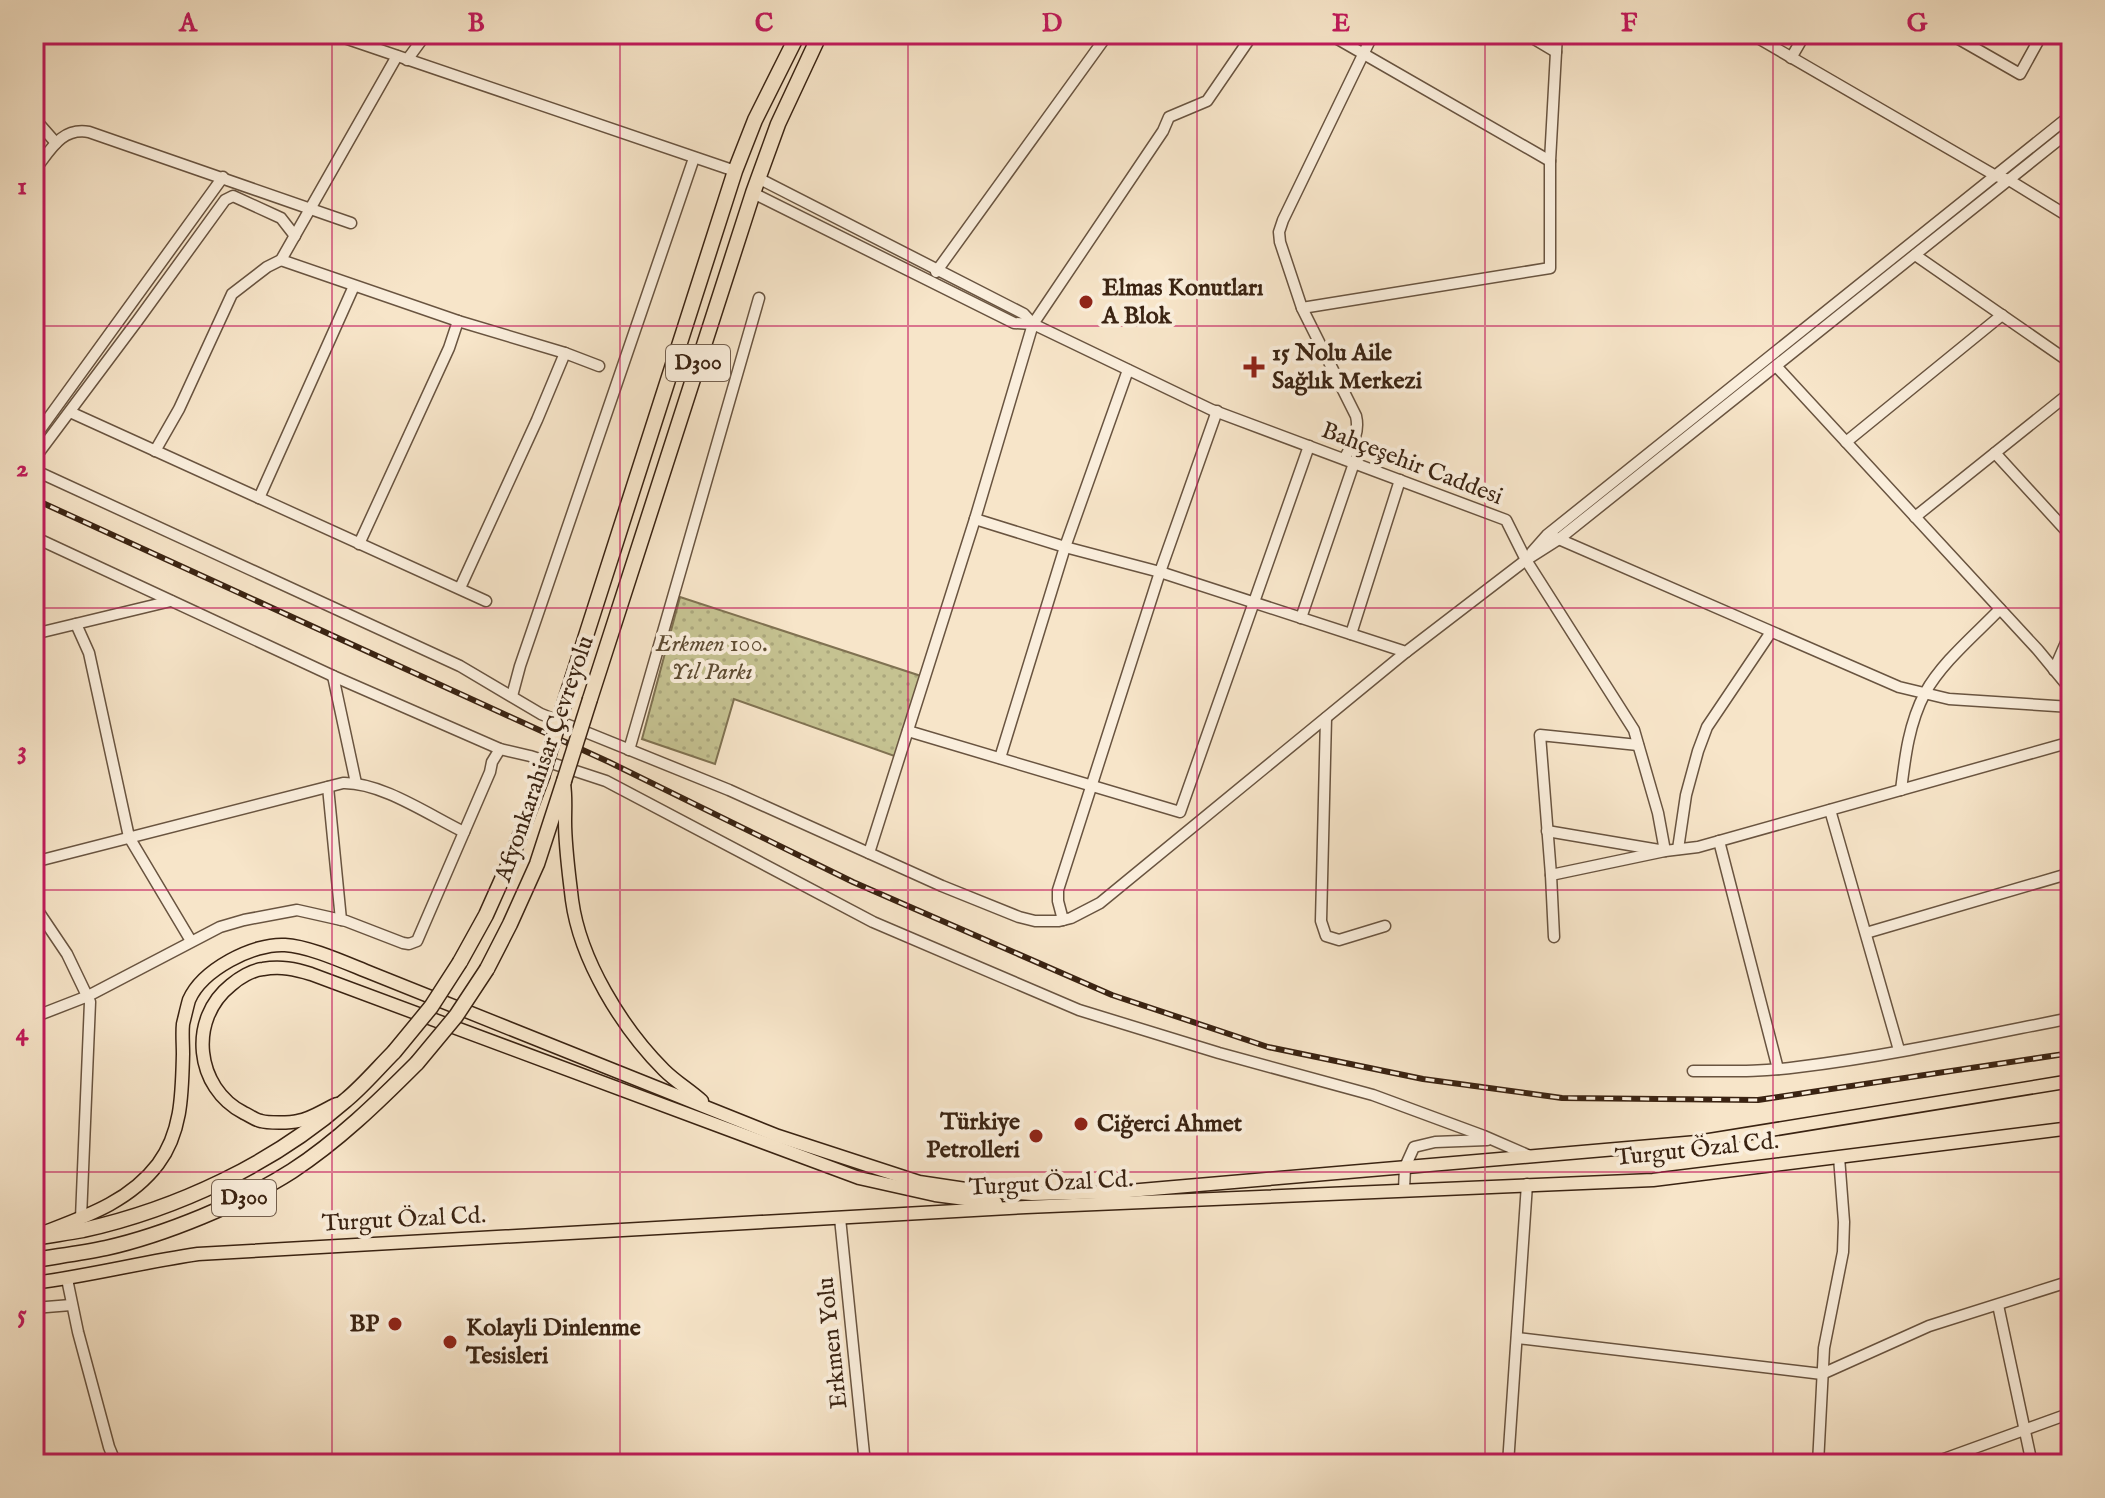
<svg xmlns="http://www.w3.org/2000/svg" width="2105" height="1498" font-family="'IM FELL English',serif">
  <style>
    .park { fill: url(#park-dots); stroke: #807252; stroke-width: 2 }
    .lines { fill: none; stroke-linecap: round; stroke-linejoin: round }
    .minor-casing { stroke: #695440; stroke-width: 13 }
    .major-casing { stroke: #3a2312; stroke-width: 15 }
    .highway-casing { stroke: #3a2312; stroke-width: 17 }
    .minor { stroke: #faeedc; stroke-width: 10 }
    .major { stroke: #f7e5c9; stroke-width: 12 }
    .highway { stroke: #f7e5c9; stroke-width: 14 }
    .rail-casing { stroke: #3a2312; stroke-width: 6 }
    .rail { stroke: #faeedc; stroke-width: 3; stroke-dasharray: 9; stroke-linecap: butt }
    .highway-bridge-casing { stroke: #3a2312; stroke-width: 17; stroke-linecap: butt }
    .highway-bridge { stroke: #f7e5c9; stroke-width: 14 }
    .grid { fill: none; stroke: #c2185b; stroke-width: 2; stroke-opacity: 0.55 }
    .poi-dot { fill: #8f2418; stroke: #faeedc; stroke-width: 3 }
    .labels { text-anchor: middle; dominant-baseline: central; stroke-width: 8; stroke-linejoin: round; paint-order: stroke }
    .shield { fill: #faeedc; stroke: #74604f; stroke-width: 2 }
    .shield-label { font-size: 22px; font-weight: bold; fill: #3a2312 }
    .poi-label { font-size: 24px; font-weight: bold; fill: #3a2312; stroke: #faeedc; text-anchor: start }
    .street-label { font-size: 24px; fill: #3a2312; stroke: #faeedc }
    .park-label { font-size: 24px; font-style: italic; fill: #5d4b32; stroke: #faeedc }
    .neatline { fill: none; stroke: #c2185b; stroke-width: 3 }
    .grid-label { font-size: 26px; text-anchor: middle; font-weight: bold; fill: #c2185b }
  </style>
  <defs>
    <pattern id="park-dots" width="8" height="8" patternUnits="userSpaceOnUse" patternTransform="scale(2)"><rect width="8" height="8" fill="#c5c291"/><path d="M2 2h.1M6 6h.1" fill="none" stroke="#aaa67c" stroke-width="1.8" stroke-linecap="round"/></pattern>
  </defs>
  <rect width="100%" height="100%" fill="#f7e5c9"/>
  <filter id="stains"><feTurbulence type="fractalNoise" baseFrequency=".0025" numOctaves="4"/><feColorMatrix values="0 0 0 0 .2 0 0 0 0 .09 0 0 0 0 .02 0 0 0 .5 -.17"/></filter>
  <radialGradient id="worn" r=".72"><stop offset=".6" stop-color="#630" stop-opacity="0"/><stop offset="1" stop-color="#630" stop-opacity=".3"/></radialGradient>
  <path class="park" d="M680 597 924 677 900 758 734 699 715 764 642 739Z"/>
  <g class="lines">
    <g class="minor-casing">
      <g id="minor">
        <path d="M333 34 735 171"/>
        <path d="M1329 34 1550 161"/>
        <path d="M1526 34 1556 52"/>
        <path d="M1751 34 1996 176 2009 180 2071 218"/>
        <path d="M1950 34 2020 74 2042 34"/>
        <path d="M1791 58 1805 34"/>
        <path d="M407 60 426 34"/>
        <path d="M34 118 56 143"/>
        <path d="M34 171C50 151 61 127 89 132L351 223"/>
        <path d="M758 178 1024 314 1033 324 1212 410 1506 520 1526 560 1634 730 1658 813 1665 851 1547 831"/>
        <path d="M753 193 1014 323 1033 324"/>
        <path d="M1915 255 2071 363"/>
        <path d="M281 260 458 321 565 353 599 366"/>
        <path d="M936 272 1108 34"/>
        <path d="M1302 308 1550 268V161L1557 34"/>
        <path d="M1776 366 2038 650 2071 690"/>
        <path d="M70 412 486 601"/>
        <path d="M34 438 223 177"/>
        <path d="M1846 442 2002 315"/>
        <path d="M40 451 138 320 225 200 233 196 281 218 295 236"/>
        <path d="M155 451 179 409 232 294 267 267 281 260 397 56"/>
        <path d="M1995 453 2071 536"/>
        <path d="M1344 459C1352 445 1360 433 1356 416L1302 308 1280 242 1279 232 1283 220 1373 34"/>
        <path d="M34 470 460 666 541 714 729 790 942 886 1019 917 1035 921H1059L1071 918 1100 903 1406 652"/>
        <path d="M259 498 354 286"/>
        <path d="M1915 517 2071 392"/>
        <path d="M975 519 1065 547 1160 572 1406 652 1526 560 1559 539 2071 130"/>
        <path d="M34 537 333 676 500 749 492 762 490 772 417 941 409 944 403 943 346 921 297 910 244 920 220 927 88 996 34 1017"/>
        <path d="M1554 537 1899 687 1949 699 2071 707"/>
        <path d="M359 544 449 348 458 321"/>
        <path d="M1532 552 1547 535 2071 115"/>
        <path d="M460 588 537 420 565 353"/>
        <path d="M1301 618 1354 463"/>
        <path d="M76 624 89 653 129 837 191 941"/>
        <path d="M34 634 171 601"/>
        <path d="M1351 634 1400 480"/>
        <path d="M2054 670 2071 631"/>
        <path d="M333 676 356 783"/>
        <path d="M512 696 520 666 694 158"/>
        <path d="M1326 718 1321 921 1326 936 1339 940 1385 926"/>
        <path d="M908 731 1180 812 1309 446"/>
        <path d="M500 749 530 756 606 781 873 922 1079 1010 1219 1053 1373 1095 1484 1136 1530 1156"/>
        <path d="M629 750 759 298"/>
        <path d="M1000 758 1065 547 1128 370"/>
        <path d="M328 787 341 920"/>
        <path d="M1901 790C1905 757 1909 723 1925 693 1942 662 1975 635 2000 609"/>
        <path d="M1830 810 1899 1050"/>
        <path d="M1719 841 1778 1069"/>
        <path d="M1678 849 1686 795 1698 751 1707 727 1771 632"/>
        <path d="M869 853 975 519 1033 324 1163 131 1169 117 1207 101 1253 34"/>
        <path d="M34 862 343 783C381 782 429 815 464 832"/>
        <path d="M1551 875 1665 851 1698 847 2071 742"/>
        <path d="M34 905 67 954 90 1002 81 1218"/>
        <path d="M1063 920 1058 901V890L1160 572 1217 411"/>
        <path d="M1866 933 2071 873"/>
        <path d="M1554 937 1551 875 1540 735 1638 745"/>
        <path d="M1693 1071C1728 1071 1763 1072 1798 1067 1889 1056 1980 1036 2071 1018"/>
        <path d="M1404 1190 1405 1167 1414 1147 1435 1142 1487 1140"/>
        <path d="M840 1218 865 1464"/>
        <path d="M67 1279 78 1332 109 1447 116 1464"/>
        <path d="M1998 1305 2032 1464"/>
        <path d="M34 1308 71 1305"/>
        <path d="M1517 1338 1822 1374 1929 1326 2071 1281"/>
        <path d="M1508 1464 1527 1184"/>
        <path d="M1818 1464 1824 1348 1843 1252 1844 1222 1839 1157"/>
        <path d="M1930 1464 2071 1413"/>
      </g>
    </g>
    <g class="major-casing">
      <g id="major">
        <path d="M564 784C566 797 565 808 565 821 565 847 569 874 572 900 580 960 622 1028 664 1070 676 1082 690 1090 702 1101"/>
        <path d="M337 1104C325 1109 311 1119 298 1121 291 1123 267 1123 261 1121 255 1120 249 1115 244 1113 195 1088 188 1019 231 985 239 978 252 970 263 969 281 966 295 969 311 974L859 1178 935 1195 996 1203"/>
        <path d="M45 1232C87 1216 130 1201 158 1164 182 1132 182 1093 183 1054 183 1044 182 1033 183 1024 185 1016 187 1007 189 1000 202 970 253 943 285 945 309 946 348 964 371 973L778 1136 919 1182 979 1191 1032 1194 1117 1192 1697 1142 2071 1081"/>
        <path d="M34 1283C89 1276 143 1262 198 1254L1026 1207 1653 1180 2071 1128"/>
      </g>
    </g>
    <g class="highway-casing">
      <g id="highway">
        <path d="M567 695 735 171 755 120 798 34"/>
        <path d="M590 699 753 193 778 124 820 34"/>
        <path d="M460 962 486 915 511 859 542 777"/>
        <path d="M487 969 510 924 537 864 564 781"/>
        <path d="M34 1238C50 1235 67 1233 83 1230 177 1209 273 1164 346 1100 363 1086 378 1068 394 1052"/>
        <path d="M34 1260C58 1256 83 1253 106 1248 164 1235 242 1203 292 1171 338 1141 378 1102 417 1063"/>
      </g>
    </g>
    <use href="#minor" class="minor"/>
    <use href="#major" class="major"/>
    <use href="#highway" class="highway"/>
    <g class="rail-casing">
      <path id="rail" d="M34 499 609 762 853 882 1112 995 1268 1047 1423 1079 1562 1098 1758 1100 2071 1053"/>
    </g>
    <use href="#rail" class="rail"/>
    <g class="highway-bridge-casing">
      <g id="highway-bridge">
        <path d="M542 777 567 695"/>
        <path d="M564 781 590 699"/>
        <path d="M394 1052 431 1007 460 962"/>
        <path d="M417 1063 456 1016 487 969"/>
      </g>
    </g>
    <use href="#highway-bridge" class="highway-bridge"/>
  </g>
  <path class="grid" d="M332 34V1464M620 34V1464M908 34V1464M1197 34V1464M1485 34V1464M1773 34V1464M34 326H2071M34 608H2071M34 890H2071M34 1172H2071"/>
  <g class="poi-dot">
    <circle cx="1086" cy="302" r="8"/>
    <path d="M1250 355h8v8h8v8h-8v8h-8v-8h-8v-8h8z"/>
    <circle cx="1081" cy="1124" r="8"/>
    <circle cx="1036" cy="1136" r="8"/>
    <circle cx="395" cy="1324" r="8"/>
    <circle cx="450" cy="1342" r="8"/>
  </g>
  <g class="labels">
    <g class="shield">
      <rect x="666" y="345" width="64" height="36" rx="6"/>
      <rect x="212" y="1180" width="64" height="36" rx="6"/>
    </g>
    <g class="shield-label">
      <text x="698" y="363">D300</text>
      <text x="244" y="1198">D300</text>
    </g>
    <g class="poi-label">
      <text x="1102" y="288">Elmas Konutları<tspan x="1102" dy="28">A Blok</tspan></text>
      <text x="1272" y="353">15 Nolu Aile<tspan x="1272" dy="28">Sağlık Merkezi</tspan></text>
      <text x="1020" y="1122" text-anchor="end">Türkiye<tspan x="1020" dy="28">Petrolleri</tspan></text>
      <text x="1097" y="1124">Ciğerci Ahmet</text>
      <text x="379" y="1324" text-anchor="end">BP</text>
      <text x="466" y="1328">Kolayli Dinlenme<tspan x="466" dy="28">Tesisleri</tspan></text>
    </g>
    <g class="street-label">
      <text transform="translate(1412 464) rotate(21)">Bahçeşehir Caddesi</text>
      <text transform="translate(545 759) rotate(-71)">Afyonkarahisar Çevreyolu</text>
      <text transform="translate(1697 1150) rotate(-6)">Turgut Özal Cd.</text>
      <text transform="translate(1051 1184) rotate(-3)">Turgut Özal Cd.</text>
      <text transform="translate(404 1220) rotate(-3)">Turgut Özal Cd.</text>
      <text transform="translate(833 1343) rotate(-96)">Erkmen Yolu</text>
    </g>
    <g class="park-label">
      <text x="712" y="644">Erkmen 100.<tspan x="712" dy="28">Yıl Parkı</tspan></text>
    </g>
  </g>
  <rect width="2105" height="1498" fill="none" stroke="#f7e5c9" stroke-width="88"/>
  <rect x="44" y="44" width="2017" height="1410" class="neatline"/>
  <g class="grid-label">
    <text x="188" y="31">A</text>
    <text x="476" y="31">B</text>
    <text x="764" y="31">C</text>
    <text x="1052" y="31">D</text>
    <text x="1341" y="31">E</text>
    <text x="1629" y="31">F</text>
    <text x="1917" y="31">G</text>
    <text x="22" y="194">1</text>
    <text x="22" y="476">2</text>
    <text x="22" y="758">3</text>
    <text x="22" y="1040">4</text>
    <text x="22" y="1322">5</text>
  </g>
  <rect width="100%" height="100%" filter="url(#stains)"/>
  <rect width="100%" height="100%" fill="url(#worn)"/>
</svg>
